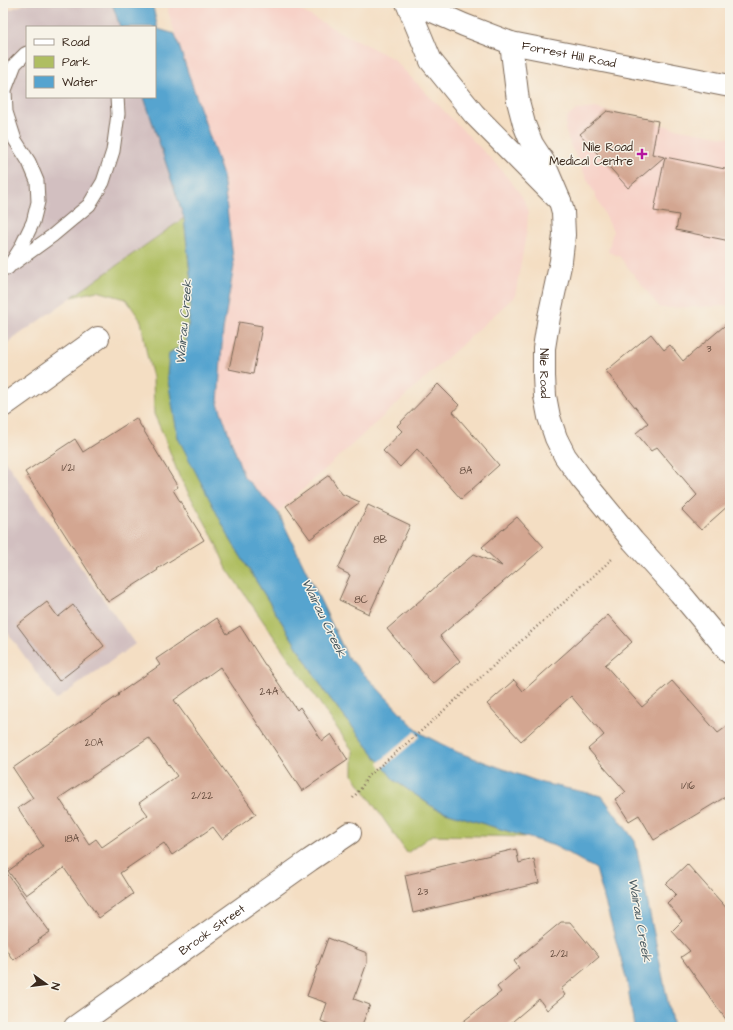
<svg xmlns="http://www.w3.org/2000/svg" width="733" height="1030" font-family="'Architects Daughter',sans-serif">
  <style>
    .built { fill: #f7d1c7 }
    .industrial { fill: #d2bfc0 }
    .green { fill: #afbe61; stroke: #757440 }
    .water { fill: #56a4cf; stroke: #486776 }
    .pier { fill: #f4dec3 }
    .building { fill: #d3a691; fill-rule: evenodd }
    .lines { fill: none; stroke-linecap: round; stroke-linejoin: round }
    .service-casing { stroke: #7c6958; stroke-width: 15 }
    .minor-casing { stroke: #7c6958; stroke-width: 24 }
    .tertiary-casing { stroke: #7c6958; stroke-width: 24 }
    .secondary-casing { stroke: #7c6958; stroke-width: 24 }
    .path { stroke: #7c6958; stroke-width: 2.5; stroke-dasharray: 1 3; stroke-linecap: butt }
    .service { stroke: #fff; stroke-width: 13 }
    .minor { stroke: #fff; stroke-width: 22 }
    .tertiary { stroke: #fff; stroke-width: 22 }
    .secondary { stroke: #fff; stroke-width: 22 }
    .poi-dot { fill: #b5179e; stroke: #f7f3e8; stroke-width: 1.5 }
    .labels { text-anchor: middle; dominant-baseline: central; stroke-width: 3; stroke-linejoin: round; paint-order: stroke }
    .number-label { font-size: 10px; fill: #61493b }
    .street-label { font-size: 12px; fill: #3b2a1e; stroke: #f7f3e8 }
    .poi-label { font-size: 12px; fill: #3b2a1e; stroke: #f7f3e8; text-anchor: end }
    .water-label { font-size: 13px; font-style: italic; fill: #44555c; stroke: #f7f3e8 }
  </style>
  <rect width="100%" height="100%" fill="#f7f3e8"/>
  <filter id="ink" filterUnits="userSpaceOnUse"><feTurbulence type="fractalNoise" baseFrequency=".025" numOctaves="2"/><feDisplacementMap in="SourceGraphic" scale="8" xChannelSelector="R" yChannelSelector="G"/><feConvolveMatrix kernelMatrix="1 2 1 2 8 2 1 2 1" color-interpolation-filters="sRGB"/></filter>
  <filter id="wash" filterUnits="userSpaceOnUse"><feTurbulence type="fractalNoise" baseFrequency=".012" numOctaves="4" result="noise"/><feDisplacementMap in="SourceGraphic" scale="16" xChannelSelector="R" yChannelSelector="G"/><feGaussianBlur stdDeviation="0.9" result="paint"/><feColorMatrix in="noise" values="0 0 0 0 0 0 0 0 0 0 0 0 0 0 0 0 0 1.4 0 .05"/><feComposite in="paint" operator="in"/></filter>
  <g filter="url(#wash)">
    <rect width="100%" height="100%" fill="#f4dec3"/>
    <g class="built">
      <path d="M169 3H287L347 36 361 42 393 59 498 166 519 192 524 200 528 212 527 229 515 296 278 512 244 477 218 403 223 330 234 266 223 176 168 12Z"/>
      <path d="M595 108 674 128 730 138V293L727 306 660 308 619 256 608 252 613 231 571 147 565 129 567 117 577 110Z"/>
    </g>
    <g class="industrial">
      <path d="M28 3H112L120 27H27V97H144L184 218 3 346V12Z"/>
      <path d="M3 458 135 644 56 700 3 626Z"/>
    </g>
    <path class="green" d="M184 218 192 291 186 344 169 353 230 539 325 692 394 780 436 809 527 837 432 835 407 853 353 775V751L227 569 211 533 179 476 163 434 154 414 153 377 147 355 141 321 126 299 97 291 72 297Z"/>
    <path class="water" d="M112 3H152L158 29 175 34 223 176 234 266 223 330 218 403 244 477 278 512 347 656 417 730 424 735 457 752 542 783 602 796 635 841 673 1027H634L627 981 596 869 555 846 436 809 394 780 325 692 230 539 178 438 167 375 169 353 186 344 192 291 184 218 144 97H155V27H120Z"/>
    <path class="pier" d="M415 731 420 737 382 769 378 763Z"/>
    <g id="blocks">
      <g class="building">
        <path d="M607 111 658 121 652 154 664 157 628 188 580 134Z"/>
        <path d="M665 157 730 170V241L676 230 679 215 654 211Z"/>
        <path d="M730 321V504L701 530 682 510 697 495 657 447 651 451 636 433 648 423 606 371 651 334 664 350 670 345 683 361Z"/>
        <path d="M239 322 262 326 253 374 229 369Z"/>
        <path d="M438 384 459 405 453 412 499 465 461 499 417 449 400 467 383 451 402 431 397 426Z"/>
        <path d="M136 418 178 487 173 490 204 540 157 569 158 570 108 602 25 472 75 439 83 452Z"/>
        <path d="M329 475 342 494 360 502 310 539 286 506Z"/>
        <path d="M368 505 410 525 369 614 339 600 350 575 338 569Z"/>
        <path d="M517 517 544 547 440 636 460 661 433 684 387 629 474 554 502 566 482 547Z"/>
        <path d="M47 602 58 617 73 605 104 646 59 681 17 625Z"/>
        <path d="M608 615 632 642 605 665 642 707 672 681 718 733 730 724V794L654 840 639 815 629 821 615 799 626 792 588 749 604 735 571 696 521 741 487 704 514 680 523 691Z"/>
        <path d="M217 618 227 634 240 626 265 665H266L297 710 300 707 322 741 331 734 348 760 302 791 220 667 174 700 256 814 222 839 213 827 172 855 164 843 120 873 133 894 99 918 64 868 26 895 8 871 43 846 18 808 33 798 13 768 119 695 118 694 160 665 156 659ZM149 738 177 776 139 803 148 815 102 847 96 839 89 844 59 798Z"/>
        <path d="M516 849 519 863 534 859 539 883 413 913 405 875Z"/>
        <path d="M687 864 730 912V1025L681 957 690 951 672 931 682 921 667 903 676 894 666 884Z"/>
        <path d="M3 868 50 932 38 940 39 942 13 960 3 945Z"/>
        <path d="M561 922H570L599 957 561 989 565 995 547 1010 539 999 506 1027H456L501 992 497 987 519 968 514 961Z"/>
        <path d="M328 938 367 953V963L354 999 370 1005 361 1027H337L321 1021 327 1003 307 996Z"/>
      </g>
    </g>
  </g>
  <g filter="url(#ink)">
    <use href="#blocks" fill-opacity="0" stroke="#7c6958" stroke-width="1"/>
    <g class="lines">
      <g class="service-casing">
        <g id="service">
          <path d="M13 264 52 236 89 205 103 182 113 151 118 114 117 97"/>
          <path d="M8 268 20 249 33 222 38 202 37 181 29 162 15 140 6 112 5 90 15 64 25 54 27 53"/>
        </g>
      </g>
      <g class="minor-casing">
        <g id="minor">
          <path d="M3 406 98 338"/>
          <path id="s1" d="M75 1027 310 860 350 833"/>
        </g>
      </g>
      <g class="tertiary-casing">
        <g id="tertiary">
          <path id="s2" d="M511 43 518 101 524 124 532 144 543 161 560 201 563 212 564 235 561 261 549 317 544 348V376L545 396 549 417 556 438 565 456 581 478 633 541 680 593 730 653"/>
        </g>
      </g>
      <g class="secondary-casing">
        <g id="secondary">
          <path d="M407 3 431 61 474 114 560 201"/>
          <path id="s3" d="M414 3 464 25 511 43 730 86"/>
        </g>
      </g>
      <path class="path" d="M353 798 362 787 367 777 420 732 612 559"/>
      <use href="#service" class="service"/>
      <use href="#minor" class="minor"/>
      <use href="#tertiary" class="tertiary"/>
      <use href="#secondary" class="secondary"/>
    </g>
  </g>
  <path class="poi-dot" d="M640 148h4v4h4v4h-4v4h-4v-4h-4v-4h4z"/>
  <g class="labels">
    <g class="number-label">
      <text x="709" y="349">3</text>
      <text x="68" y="468">1/21</text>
      <text x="466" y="471">8A</text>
      <text x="380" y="540">8B</text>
      <text x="361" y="600">8C</text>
      <text x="269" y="692">24A</text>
      <text x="94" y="743">20A</text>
      <text x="688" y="786">1/16</text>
      <text x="202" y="796">2/22</text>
      <text x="72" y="839">18A</text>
      <text x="423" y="892">23</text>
      <text x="559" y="954">2/21</text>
    </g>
    <g class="street-label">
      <text stroke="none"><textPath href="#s3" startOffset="164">Forrest Hill Road</textPath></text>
      <text stroke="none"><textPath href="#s2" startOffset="342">Nile Road</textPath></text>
      <text stroke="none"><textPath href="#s1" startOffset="168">Brook Street</textPath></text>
    </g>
    <g class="poi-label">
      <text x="633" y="147">Nile Road<tspan x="633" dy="14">Medical Centre</tspan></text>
    </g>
    <g class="water-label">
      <text transform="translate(184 322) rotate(-85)">Wairau Creek</text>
      <text transform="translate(324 618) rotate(64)">Wairau Creek</text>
      <text transform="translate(640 920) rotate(80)">Wairau Creek</text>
    </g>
  </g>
  <rect width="733" height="1030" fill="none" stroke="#f7f3e8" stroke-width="16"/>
  <rect x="26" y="26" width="130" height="72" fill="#f7f3e8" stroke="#aca397"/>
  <rect x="34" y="39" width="20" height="6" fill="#ffffff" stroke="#aca397"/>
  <text x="62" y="46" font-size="12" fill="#3b2a1e">Road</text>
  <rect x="34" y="56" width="20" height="12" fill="#afbe61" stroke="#aca397"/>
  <text x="62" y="66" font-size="12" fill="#3b2a1e">Park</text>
  <rect x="34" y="76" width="20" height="12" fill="#56a4cf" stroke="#aca397"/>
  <text x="62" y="86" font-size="12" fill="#3b2a1e">Water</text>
  <g transform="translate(46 984) rotate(104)" stroke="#f7f3e8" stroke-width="3" paint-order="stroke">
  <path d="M0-3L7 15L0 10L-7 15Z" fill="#3b2a1e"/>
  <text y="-6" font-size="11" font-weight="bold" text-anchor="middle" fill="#3b2a1e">N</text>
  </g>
</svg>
